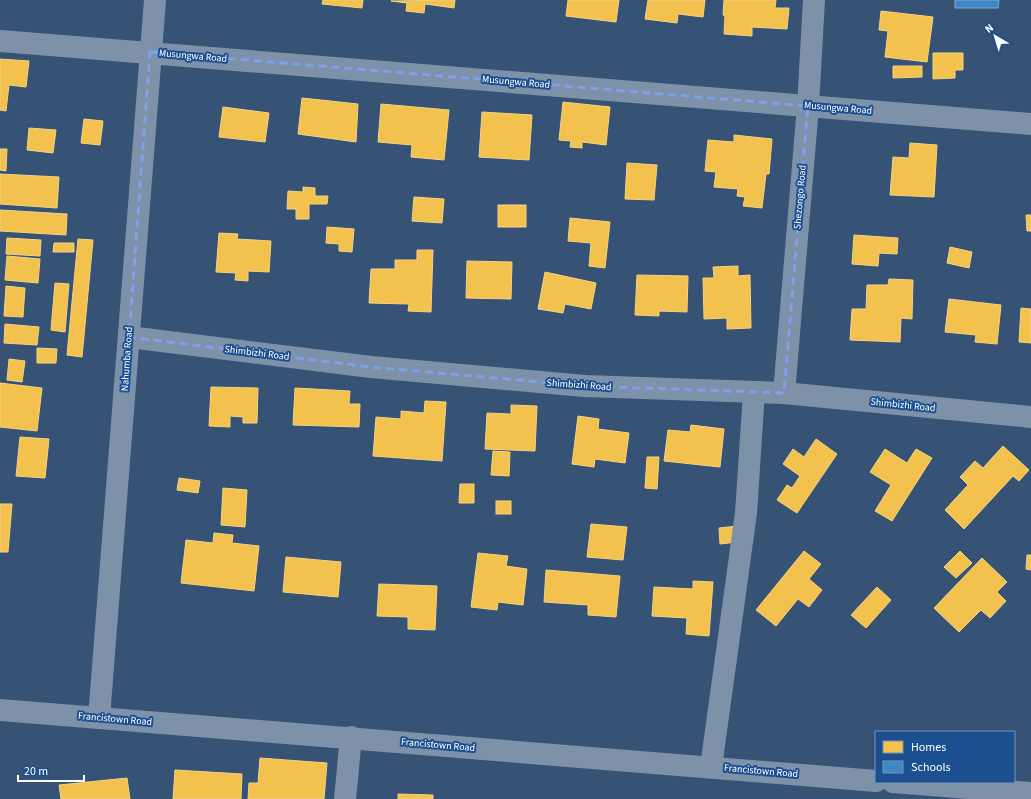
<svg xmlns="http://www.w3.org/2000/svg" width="1031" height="799" font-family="'Source Sans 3',sans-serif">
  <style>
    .homes { fill: #f2c14e; stroke: #f6d483 }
    .schools { fill: #3f88c5; stroke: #79acd6 }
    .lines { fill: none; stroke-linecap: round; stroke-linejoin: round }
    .minor { stroke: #7d92a8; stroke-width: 22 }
    .marked { fill: none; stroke: #839eea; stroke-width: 3; stroke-dasharray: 8 5; stroke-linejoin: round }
    .labels { text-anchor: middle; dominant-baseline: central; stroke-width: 4; stroke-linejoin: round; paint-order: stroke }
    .street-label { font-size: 10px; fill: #fff; stroke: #1b4f8f }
  </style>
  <rect width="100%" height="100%" fill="#365274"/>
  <g class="homes">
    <path d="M323 0H363L362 8 322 4Z"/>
    <path d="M455 0 454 8 425 4 424 13 406 11 407 3 391 1Z"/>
    <path d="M568 0H619L616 22 566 16Z"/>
    <path d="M648 0H705L703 17 678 14 677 23 645 19Z"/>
    <path d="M724 0H776L775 8H789L787 29 752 27V36L724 34 725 16 723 15Z"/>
    <path d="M881 11 933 17 927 62 885 57 888 31 879 30Z"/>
    <path d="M933 53H963V70H955V78L933 79Z"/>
    <path d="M0 59 29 61 26 87 9 85 6 111 0 110Z"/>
    <path d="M893 66H922V77L893 78Z"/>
    <path d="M302 98 358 104 356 142 298 134Z"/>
    <path d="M563 102 610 107 606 145 582 142V148L570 147 571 141 559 140Z"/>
    <path d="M381 104 449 110 444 160 411 157 412 145 378 142Z"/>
    <path d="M223 107 269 113 265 142 219 137Z"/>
    <path d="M482 112 532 115 529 160 479 157Z"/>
    <path d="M84 119 103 121 100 145 81 143Z"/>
    <path d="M29 128 56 130 53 153 27 150Z"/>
    <path d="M734 135 772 139 769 174H766L762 208 743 206 745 197 737 196 738 189 714 187 716 172 705 171 708 140 734 142Z"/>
    <path d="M910 143 937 145 934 197 890 195 893 157 909 158Z"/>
    <path d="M0 149H7L6 171 0 170Z"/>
    <path d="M627 163 657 165 654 200 625 199Z"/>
    <path d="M0 174 59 177 57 208 0 204Z"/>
    <path d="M303 187 315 188V196H328L327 204H309V219H296V209H287L288 191 303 192Z"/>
    <path d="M414 197 444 199 442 223 412 221Z"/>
    <rect x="498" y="205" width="28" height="22"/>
    <path d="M0 210 67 214 66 235 0 231Z"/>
    <path d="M1026 215H1031V231H1027Z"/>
    <path d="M570 218 610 222 605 268 589 266 591 243 568 241Z"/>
    <path d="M327 227 354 229 352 252 339 251V244L326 243Z"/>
    <path d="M219 233 238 234 237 239 271 241 269 272 248 271V281L235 280 236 273 216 272Z"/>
    <path d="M854 235 898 238 897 254 879 253 878 266 852 264Z"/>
    <path d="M7 238 41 240 40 256 6 254Z"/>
    <path d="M78 239 93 240 82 357 67 355Z"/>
    <path d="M54 243H74V252H53Z"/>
    <path d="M950 247 972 252 969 268 947 263Z"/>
    <path d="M417 250H433L431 312 408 311 409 304 369 303 371 269H395V260H417Z"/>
    <path d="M7 256 40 259 38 283 5 280Z"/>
    <path d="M467 261 512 262 511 299 466 298Z"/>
    <path d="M738 266V276L750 275 751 328 727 329V318L704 319 703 278H714L713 267Z"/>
    <path d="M545 272 596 283 591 309 565 304 563 313 538 309Z"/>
    <path d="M637 275 688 276 687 312 659 311V316L635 315Z"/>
    <path d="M889 279 913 280 912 319 901 318 900 342 850 340 852 309H866L867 285H888Z"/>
    <path d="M55 283 69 284 65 332 51 330Z"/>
    <path d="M6 286 25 288 23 317 4 316Z"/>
    <path d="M949 299 1001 305 997 344 975 342 976 335 945 332Z"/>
    <path d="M1021 308 1031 309V343L1019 342Z"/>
    <path d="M5 324 39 327 37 345 4 343Z"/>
    <path d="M37 348 57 349 56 363H37Z"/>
    <path d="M9 359 25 361 22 382 7 380Z"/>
    <path d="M0 383 42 388 37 431 0 427Z"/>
    <path d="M211 387 258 388 257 423H243V417L230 416V427L209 426Z"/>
    <path d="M295 388 350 391 349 404H360L359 427 293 425Z"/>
    <path d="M425 401 446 402 442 461 373 456 376 417 401 419V411L424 413Z"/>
    <path d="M511 405 537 406 535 451 485 449 487 413 511 414Z"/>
    <path d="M578 416 599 419 598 429 629 433 625 463 595 459 594 467 572 464Z"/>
    <path d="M691 425 724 429 720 467 664 461 668 430 690 432Z"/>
    <path d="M20 437 49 439 45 478 16 476Z"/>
    <path d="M816 439 837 454 797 513 777 500 787 485 792 488 800 476 783 464 793 449 804 457Z"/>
    <path d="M1003 446 1029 470 1019 481 1013 476 964 529 945 510 968 485 960 477 975 461 983 468Z"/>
    <path d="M885 449 907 463 916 449 932 458 892 521 875 511 891 485 870 472Z"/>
    <path d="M493 451 510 452 509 476 491 475Z"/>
    <path d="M647 457H659L657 489 645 488Z"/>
    <path d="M179 478 200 481 198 493 177 490Z"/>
    <path d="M460 484H474V503H459Z"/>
    <path d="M223 488 247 490 245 527 221 525Z"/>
    <rect x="496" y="501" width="15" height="13"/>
    <path d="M0 504H12L8 552H0Z"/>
    <path d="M591 524 627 527 623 560 587 557Z"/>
    <path d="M737 526 738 542 720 544 719 528Z"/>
    <path d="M214 533 233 535 232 543 259 546 254 591 181 583 186 540 213 543Z"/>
    <path d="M804 551 821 564 809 579 822 590 809 607 798 599 776 626 756 610Z"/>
    <path d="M960 551 972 563 956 578 944 567Z"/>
    <path d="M478 553 508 556 506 566 527 569 523 605 498 602 497 610 471 607Z"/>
    <path d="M1027 555H1031V570L1026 569Z"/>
    <path d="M286 557 341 562 338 597 283 592Z"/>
    <path d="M982 558 1007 582 997 592 1006 601 990 618 981 610 959 632 934 608Z"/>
    <path d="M546 570 620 576 616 617 588 615V605L544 602Z"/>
    <path d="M693 581 713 582 709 636 686 634 687 618 652 616 654 587 693 589Z"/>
    <path d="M379 584 437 586 435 630 408 629V617L377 616Z"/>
    <path d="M877 587 891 600 866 628 851 615Z"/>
    <path d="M260 758 327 763 324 799H248L249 783H258Z"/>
    <path d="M175 770 242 774 241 799H173Z"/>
    <path d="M127 778 130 799H61L59 785Z"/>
    <path d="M398 794 433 795V799H398Z"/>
  </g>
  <path class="schools" d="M955 0H999L998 8H955Z"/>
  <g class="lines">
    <g class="minor">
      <path d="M0 41 1031 124"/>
      <path d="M129 337 371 367 585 386 784 393 1031 417"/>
      <path d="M784 393 808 106 814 0"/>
      <path d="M0 710 876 781"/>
      <path d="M99 718 155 0"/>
      <path d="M711 767 746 513 754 392"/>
      <path d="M893 782 1031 793"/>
      <path d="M345 799 351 737"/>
    </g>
  </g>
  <path class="marked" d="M150 52 808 106 784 393 585 386 371 367 129 337Z"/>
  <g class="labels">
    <g class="street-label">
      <text transform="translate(193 56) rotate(5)">Musungwa Road</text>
      <text transform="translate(516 82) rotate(5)">Musungwa Road</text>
      <text transform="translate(838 108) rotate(5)">Musungwa Road</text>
      <text transform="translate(800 197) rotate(-85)">Shezongo Road</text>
      <text transform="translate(257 353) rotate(7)">Shimbizhi Road</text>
      <text transform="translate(127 359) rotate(-86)">Nahumba Road</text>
      <text transform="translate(579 385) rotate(4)">Shimbizhi Road</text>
      <text transform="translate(903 405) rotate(6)">Shimbizhi Road</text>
      <text transform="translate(115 719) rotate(5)">Francistown Road</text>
      <text transform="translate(438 745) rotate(5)">Francistown Road</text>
      <text transform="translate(761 771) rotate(5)">Francistown Road</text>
    </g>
  </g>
  <rect x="875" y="731" width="140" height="52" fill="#1b4f8f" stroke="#7695bc"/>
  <rect x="883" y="741" width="20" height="12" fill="#f2c14e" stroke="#7695bc"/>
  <text x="911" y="751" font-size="12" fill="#ffffff">Homes</text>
  <rect x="883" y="761" width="20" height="12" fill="#3f88c5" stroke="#7695bc"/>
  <text x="911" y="771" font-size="12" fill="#ffffff">Schools</text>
  <g transform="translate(995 36) rotate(322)" stroke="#1b4f8f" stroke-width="3" paint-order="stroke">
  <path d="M0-3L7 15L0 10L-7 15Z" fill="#ffffff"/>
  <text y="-6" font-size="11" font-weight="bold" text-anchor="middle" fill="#ffffff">N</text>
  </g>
  <path d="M18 775v6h66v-6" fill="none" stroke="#ffffff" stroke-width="2"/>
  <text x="24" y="775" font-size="12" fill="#ffffff" stroke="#1b4f8f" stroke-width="3" paint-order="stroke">20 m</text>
</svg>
